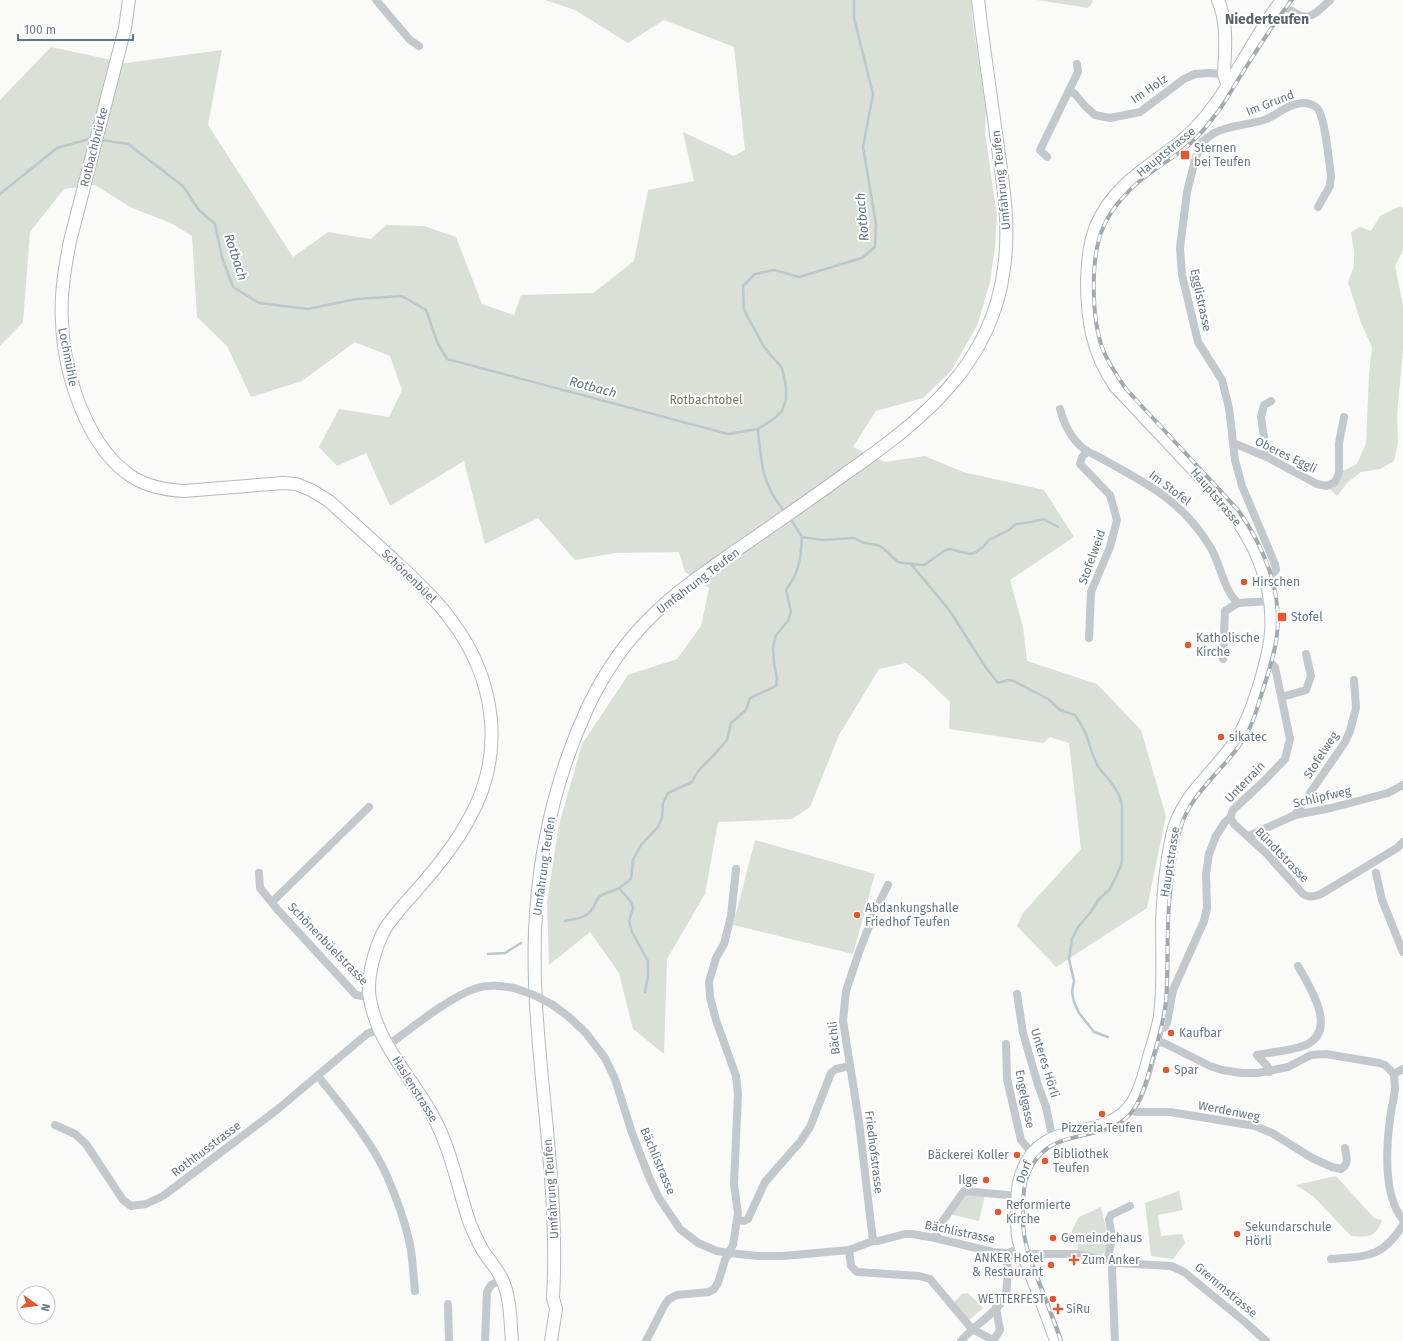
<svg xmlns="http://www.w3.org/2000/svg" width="1403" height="1341" font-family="'Fira Sans',sans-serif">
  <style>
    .green { fill: #dadfd7 }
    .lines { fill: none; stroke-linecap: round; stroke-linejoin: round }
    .stream { stroke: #bbc7cb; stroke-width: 2.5 }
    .secondary-casing { stroke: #b3babf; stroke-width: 14 }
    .street { stroke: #c3c8cc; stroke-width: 8 }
    .secondary { stroke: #fff; stroke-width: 12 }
    .rail-casing { stroke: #a2aab0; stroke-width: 4 }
    .rail { stroke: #fff; stroke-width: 2.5; stroke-dasharray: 8; stroke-linecap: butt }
    .street-bridge { stroke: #c3c8cc; stroke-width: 8 }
    .poi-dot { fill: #e4572e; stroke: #fff; stroke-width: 1.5 }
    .labels { text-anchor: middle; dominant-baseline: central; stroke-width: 4; stroke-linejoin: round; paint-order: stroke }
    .street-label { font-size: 12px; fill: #657683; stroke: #fff }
    .poi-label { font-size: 12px; fill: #657683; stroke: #fff; text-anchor: start }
    .park-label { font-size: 12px; fill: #687a64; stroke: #fff }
    .water-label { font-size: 13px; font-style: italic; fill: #60757c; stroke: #fff }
    .quarter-label { font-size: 14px; font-weight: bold; fill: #57646e; stroke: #fff }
  </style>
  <rect width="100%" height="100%" fill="#fafaf8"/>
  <g class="green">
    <path d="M545 0H971L973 24 986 108 985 133 997 216 995 248 990 282 977 326 951 371 923 398 876 411 853 447 885 462 925 456 963 472 1044 490 1074 537 1010 580 1023 627 1027 661 1097 684 1141 730 1166 816 1147 908 1056 967 1017 926 1023 913 1081 849 1069 743 1050 737 1043 743 949 729 950 702 923 676 906 663 879 669 839 735 810 807 792 819 718 822 705 894 667 959 664 1054 633 1029 619 973 590 932 549 965 547 902 559 825 582 744 628 675 677 659 701 626 709 588 685 572 679 552 615 553 575 560 538 518 485 544 464 461 390 506 366 453 337 466 319 447 339 409 389 417 402 390 390 356 355 342 302 381 251 397 227 346 197 317 192 236 171 223 132 208 95 185 64 189 30 232 23 322 0 346V100L51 47 126 63 222 50 208 125 293 257 328 232 371 239 386 225 424 226 456 237 482 304 514 315 521 295 593 293 634 261 648 190 694 181 683 132 734 156 745 150 734 47 664 20 628 43 575 10Z"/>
    <path d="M1037 0H1092L1093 2 1088 8Z"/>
    <path d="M1400 206 1403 208V250L1395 266 1403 305V350L1397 415 1398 443 1394 461 1380 469 1361 472 1348 482 1337 496 1327 486 1339 473 1357 464 1366 443 1369 375 1372 347 1361 323 1348 282 1354 266V251L1351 232 1360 227 1371 231 1380 216Z"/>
    <path d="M755 840 875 874 853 954 733 925Z"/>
    <path d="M1336 1176 1374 1218 1382 1220C1376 1238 1368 1237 1351 1236L1314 1197 1296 1185Z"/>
    <path d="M1179 1191 1183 1210 1158 1215 1161 1236 1182 1234 1185 1243 1173 1259 1151 1256 1145 1203Z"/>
    <path d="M965 1193 985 1195 979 1221 950 1214Z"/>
    <path d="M1101 1207 1109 1242 1106 1250 1101 1256 1077 1251 1079 1237H1072V1230L1079 1217Z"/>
    <path d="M968 1293 983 1308 968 1321 953 1303 962 1294Z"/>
  </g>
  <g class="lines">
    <g class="stream">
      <path d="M101 140 128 144 183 186 199 210 215 224 222 257 233 287 259 303 308 309 356 299 402 296 426 310 438 344 447 359 728 434 758 429 775 418 782 411 786 399V387L782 368 764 347 744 310 743 286 755 274 774 270 799 277 862 258 875 247 876 224 863 147 873 94 854 18V0"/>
      <path d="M0 194 57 148 89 139H94"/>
      <path d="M758 429C761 463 762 485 785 512"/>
      <path d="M790 518 802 537 823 540 854 538 864 543 877 545 883 548 898 562 911 564 950 611 984 665 998 683 1008 680 1014 681 1048 699 1060 710 1075 715C1079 721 1083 728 1086 734 1090 745 1092 756 1098 766 1107 779 1119 788 1122 805V862L1120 868 1110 889 1098 900 1091 912 1078 927 1072 939 1069 959 1074 981 1072 992 1074 1002 1079 1013 1094 1032 1108 1037"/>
      <path d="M911 564 924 565 944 551 950 549 970 554 976 552 983 547 989 540 1009 530 1016 524 1031 522 1043 519 1058 527"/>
      <path d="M565 921C575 919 587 918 593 908 595 904 596 900 599 897 605 892 613 892 619 888"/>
      <path d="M488 954 505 953 521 943"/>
      <path d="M645 992 648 976V961L632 932 629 921 633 908 631 902 619 888 631 879 633 860 641 845 658 827 662 818 663 803 668 793 692 782 698 771 714 755 727 740 731 723 746 710 750 698 776 686 777 679 774 663 773 647 776 635 788 621 791 612 786 590C799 573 801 558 802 537"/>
    </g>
    <g class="secondary-casing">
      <g id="secondary">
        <path d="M129 0 125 28 70 241C65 267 60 295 62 322 64 374 87 449 134 478 149 487 167 490 184 491L283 483 296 484 311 490 329 501C351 521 372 540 394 560 414 579 435 598 451 620 495 678 506 752 470 817 456 844 436 868 416 891 405 903 394 915 385 929 375 947 366 979 370 999 378 1046 413 1078 434 1118 452 1152 458 1189 470 1224 474 1234 478 1242 483 1251 489 1260 497 1269 502 1279 511 1299 510 1320 512 1341"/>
        <path d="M1218 0C1228 23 1225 50 1224 74L1226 80 1229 82"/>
        <path d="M551 1341 556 1309 553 1298C557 1228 550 1159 543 1089 538 1037 533 984 535 932 538 855 555 778 588 707 604 673 625 642 652 616 679 589 710 569 741 547 776 523 811 499 845 474 921 421 992 366 1004 268 1011 220 1001 173 995 126 989 84 983 42 978 0"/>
        <path d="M1056 1341C1048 1317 1038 1293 1029 1269 1025 1258 1020 1248 1018 1237 1017 1227 1017 1217 1017 1208 1018 1198 1017 1188 1020 1179 1038 1112 1105 1147 1133 1102 1141 1089 1145 1072 1149 1057 1153 1043 1158 1029 1160 1015 1164 984 1162 953 1162 923 1163 894 1166 864 1172 836 1180 798 1211 775 1233 745 1246 726 1253 705 1260 683 1265 666 1270 649 1271 632 1275 583 1252 535 1221 499L1115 386C1092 352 1087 320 1087 280 1088 261 1089 244 1096 226 1102 212 1112 198 1123 187 1147 163 1178 149 1200 123 1233 86 1252 39 1282 0"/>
      </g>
    </g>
    <g class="street">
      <path d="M376 0 410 40 419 46"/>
      <path d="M1280 3C1305 21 1308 22 1330 0"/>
      <path d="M1070 91 1075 94 1085 106 1095 115 1110 118 1140 112 1184 79 1195 74 1208 73 1224 74"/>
      <path d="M1202 142 1195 160 1187 192 1180 248 1182 275 1198 342 1222 380 1229 408 1235 460 1242 486 1275 564 1276 570 1273 573 1264 576"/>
      <path d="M1202 142C1206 139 1210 136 1214 133 1229 125 1248 125 1264 120 1276 116 1285 106 1297 104 1304 102 1311 103 1317 108 1325 115 1329 163 1331 176L1330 186 1318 207"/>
      <path d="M1047 157 1040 150 1078 72 1077 64"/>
      <path d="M1060 409C1065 428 1076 448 1095 455 1142 481 1180 498 1209 545 1219 560 1221 578 1230 593 1232 597 1235 600 1238 603L1270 601"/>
      <path d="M1233 443 1267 457 1317 484 1327 486 1335 482 1339 473V443L1344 417"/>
      <path d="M1087 452 1082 457 1080 464 1110 495 1117 520 1110 547 1091 592 1089 638"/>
      <path d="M1267 457 1261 417 1264 405 1271 401"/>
      <path d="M1223 659 1225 611 1238 603"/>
      <path d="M1282 697 1306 690 1311 676 1306 654"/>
      <path d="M1295 815 1345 742 1350 731 1356 708 1354 680"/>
      <path d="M1230 818 1234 824 1266 853 1302 893C1308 898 1313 897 1321 894L1397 848 1403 842"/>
      <path d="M1249 836 1295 815 1331 808 1388 793 1403 785"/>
      <path d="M259 873 260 888 277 909 356 995 369 997"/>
      <path d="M1376 873 1382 900 1403 952"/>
      <path d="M272 902 369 807"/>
      <path d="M1017 994 1023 1033 1038 1085 1046 1107 1051 1131 1054 1137"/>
      <path d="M553 1005 569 1017 586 1033 605 1058 615 1079 632 1133 649 1177 659 1198 680 1229 698 1243 717 1251 729 1253 758 1256H783L849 1250 873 1241H878L905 1234H912L935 1238 993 1252 1008 1253 1021 1248"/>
      <path d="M1157 1027 1164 1028 1167 1023 1173 990 1204 921 1207 908 1206 874 1209 854 1216 836 1225 822 1230 818 1233 810 1264 781 1285 759 1290 739 1275 667 1272 664 1266 662"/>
      <path d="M1154 1040 1166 1044 1210 1066 1222 1070 1242 1073H1258L1288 1067 1311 1055 1326 1054 1379 1063 1385 1065 1394 1074C1394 1079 1395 1084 1395 1089 1394 1099 1391 1109 1390 1119 1386 1150 1383 1195 1403 1220"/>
      <path d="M1006 1044 1007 1079 1021 1140 1032 1153"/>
      <path d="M387 1046C412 1028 449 997 477 988 490 984 502 986 514 988"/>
      <path d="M1269 1072 1268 1067 1257 1055C1271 1052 1290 1051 1303 1046 1340 1032 1310 988 1298 966"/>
      <path d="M1394 1074 1403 1069"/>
      <path d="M318 1076C343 1108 371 1140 387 1176 396 1197 404 1218 409 1240 413 1256 413 1274 415 1291"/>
      <path d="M1128 1109 1136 1112H1170L1255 1126 1272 1133 1312 1158 1332 1167 1341 1169C1350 1164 1346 1156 1345 1148"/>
      <path d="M55 1125 75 1134 86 1144 123 1200 131 1206 146 1204 163 1196 278 1109 367 1034 379 1029"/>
      <path d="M737 1220 744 1221 748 1219 765 1182 800 1142 810 1127 831 1073 836 1069 850 1066"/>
      <path d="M935 1238 942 1222 964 1191 1018 1196"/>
      <path d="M873 1241 859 1122 843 1021 846 991 859 952 875 911 888 885"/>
      <path d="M849 1250 851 1266 857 1272 919 1276 930 1279 972 1329 991 1339 995 1338 1000 1330 996 1308"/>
      <path d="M1023 1254H1076L1116 1263 1171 1266 1184 1272 1245 1322 1266 1341"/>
      <path d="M1331 1259C1368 1256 1382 1258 1403 1225"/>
      <path d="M1107 1261 1112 1239 1109 1219 1111 1215 1130 1206"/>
      <path d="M1113 1263 1112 1269 1115 1341"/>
      <path d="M448 1304 449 1341"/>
      <path d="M485 1341 487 1292 491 1285 502 1279"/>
      <path d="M646 1341 664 1306 669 1299 677 1295 709 1292 714 1289 718 1283 725 1260 733 1245 738 1213 734 1184 738 1094 736 1076 716 1020 710 997 709 982 716 958 724 944 731 916 736 869"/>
      <path d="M961 1341C972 1327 1002 1309 1006 1294 1008 1281 1007 1266 1008 1253"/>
    </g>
    <use href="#secondary" class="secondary"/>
    <g class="rail-casing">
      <path id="rail" d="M1061 1341C1054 1322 1047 1302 1039 1283 1033 1267 1026 1251 1024 1233 1022 1222 1023 1211 1023 1200 1024 1192 1024 1184 1027 1177 1047 1119 1108 1149 1134 1109 1143 1095 1148 1077 1152 1061 1158 1041 1164 1021 1166 1001 1168 975 1167 950 1168 925 1168 905 1171 887 1173 868 1175 855 1176 843 1180 830 1189 795 1219 774 1239 746 1252 729 1257 709 1263 689 1269 671 1275 653 1277 634 1282 590 1263 545 1238 510L1126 389C1117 376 1109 364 1103 350 1092 321 1091 269 1099 239 1104 221 1116 204 1129 191 1145 174 1166 163 1184 149 1195 140 1205 129 1213 118 1222 108 1229 95 1236 83 1254 55 1271 26 1292 0"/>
    </g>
    <use href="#rail" class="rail"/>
    <path class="street-bridge" d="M514 988 534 995 553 1005"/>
  </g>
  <g class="poi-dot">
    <rect x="1180" y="150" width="10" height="10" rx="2"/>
    <circle cx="1244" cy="582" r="4"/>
    <rect x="1277" y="612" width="10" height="10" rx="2"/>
    <circle cx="1188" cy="645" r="4"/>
    <circle cx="1221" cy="737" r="4"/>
    <circle cx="857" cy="915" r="4"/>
    <circle cx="1171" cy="1033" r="4"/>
    <circle cx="1166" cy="1070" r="4"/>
    <circle cx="1102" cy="1114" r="4"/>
    <circle cx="1017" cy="1155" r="4"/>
    <circle cx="1045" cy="1161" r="4"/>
    <circle cx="986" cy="1180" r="4"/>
    <circle cx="998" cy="1212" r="4"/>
    <circle cx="1237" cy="1234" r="4"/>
    <circle cx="1053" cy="1238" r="4"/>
    <path d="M1072 1254h4v4h4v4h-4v4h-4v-4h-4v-4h4z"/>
    <circle cx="1051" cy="1265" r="4"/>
    <circle cx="1053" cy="1299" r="4"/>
    <path d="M1056 1303h4v4h4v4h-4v4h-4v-4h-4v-4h4z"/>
  </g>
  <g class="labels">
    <g class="street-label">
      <text transform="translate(1149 89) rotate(-34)">Im Holz</text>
      <text transform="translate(1270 103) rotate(-21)">Im Grund</text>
      <text transform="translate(94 147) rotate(-76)">Rotbachbrücke</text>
      <text transform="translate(1166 152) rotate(-39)">Hauptstrasse</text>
      <text transform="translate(1001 180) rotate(-96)">Umfahrung Teufen</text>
      <text transform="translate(1201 300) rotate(78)">Egglistrasse</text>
      <text transform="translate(68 357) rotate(79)">Lochmühle</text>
      <text transform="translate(1286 455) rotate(26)">Oberes Eggli</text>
      <text transform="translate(1170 488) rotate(37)">Im Stofel</text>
      <text transform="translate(1216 497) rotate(50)">Hauptstrasse</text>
      <text transform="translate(1092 557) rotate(-70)">Stofelweid</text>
      <text transform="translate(409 576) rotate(44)">Schönenbüel</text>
      <text transform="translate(698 581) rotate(-37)">Umfahrung Teufen</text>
      <text transform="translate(1321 755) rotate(-57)">Stofelweg</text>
      <text transform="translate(1245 782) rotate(-46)">Unterrain</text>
      <text transform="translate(1322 797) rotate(-13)">Schlipfweg</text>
      <text transform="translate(1282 855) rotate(46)">Bündtstrasse</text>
      <text transform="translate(1170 862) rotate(-81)">Hauptstrasse</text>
      <text transform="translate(544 866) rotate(-82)">Umfahrung Teufen</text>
      <text transform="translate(328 944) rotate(46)">Schönenbüelstrasse</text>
      <text transform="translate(834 1038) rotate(-96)">Bächli</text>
      <text transform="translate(1045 1063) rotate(73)">Unteres Hörli</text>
      <text transform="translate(415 1089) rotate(58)">Haslenstrasse</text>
      <text transform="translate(1025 1099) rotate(79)">Engelgasse</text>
      <text transform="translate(1229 1111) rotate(11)">Werdenweg</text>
      <text transform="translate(206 1149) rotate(-37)">Rothhusstrasse</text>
      <text transform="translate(874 1152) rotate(83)">Friedhofstrasse</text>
      <text transform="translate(658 1161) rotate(67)">Bächlistrasse</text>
      <text transform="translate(1024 1172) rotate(-69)">Dorf</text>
      <text transform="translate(551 1189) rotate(-94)">Umfahrung Teufen</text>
      <text transform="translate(960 1232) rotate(12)">Bächlistrasse</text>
      <text transform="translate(1226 1290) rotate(40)">Gremmstrasse</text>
    </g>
    <g class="poi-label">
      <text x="1194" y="148">Sternen<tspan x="1194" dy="14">bei Teufen</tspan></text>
      <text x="1252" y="582">Hirschen</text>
      <text x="1291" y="617">Stofel</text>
      <text x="1196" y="638">Katholische<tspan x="1196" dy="14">Kirche</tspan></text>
      <text x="1229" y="737">sikatec</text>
      <text x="865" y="908">Abdankungshalle<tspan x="865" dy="14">Friedhof Teufen</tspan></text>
      <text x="1179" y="1033">Kaufbar</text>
      <text x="1174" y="1070">Spar</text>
      <text x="1102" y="1128" text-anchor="middle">Pizzeria Teufen</text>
      <text x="1053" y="1154">Bibliothek<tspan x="1053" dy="14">Teufen</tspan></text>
      <text x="1009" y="1155" text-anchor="end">Bäckerei Koller</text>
      <text x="978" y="1180" text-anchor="end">Ilge</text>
      <text x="1006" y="1205">Reformierte<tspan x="1006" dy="14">Kirche</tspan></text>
      <text x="1245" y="1227">Sekundarschule<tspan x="1245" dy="14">Hörli</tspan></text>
      <text x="1061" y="1238">Gemeindehaus</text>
      <text x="1043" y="1258" text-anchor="end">ANKER Hotel<tspan x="1043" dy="14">&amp; Restaurant</tspan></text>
      <text x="1082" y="1260">Zum Anker</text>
      <text x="1045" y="1299" text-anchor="end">WETTERFEST</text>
      <text x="1066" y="1309">SiRu</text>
    </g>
    <g class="park-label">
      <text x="706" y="400">Rotbachtobel</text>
    </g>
    <g class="water-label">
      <text transform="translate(862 217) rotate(-95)">Rotbach</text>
      <text transform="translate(236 257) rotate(72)">Rotbach</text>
      <text transform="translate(593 387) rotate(15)">Rotbach</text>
    </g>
    <g class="quarter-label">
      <text x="1267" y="19">Niederteufen</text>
    </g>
  </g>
  <g transform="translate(36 1305) rotate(104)"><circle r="19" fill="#ffffff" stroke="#c1c8cd"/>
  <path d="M0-3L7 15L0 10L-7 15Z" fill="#e4572e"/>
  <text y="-6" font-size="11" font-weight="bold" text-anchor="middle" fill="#657683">N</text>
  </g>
  <path d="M18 34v6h115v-6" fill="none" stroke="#657683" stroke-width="2"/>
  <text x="24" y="34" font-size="12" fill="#657683" stroke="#ffffff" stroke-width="3" paint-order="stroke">100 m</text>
</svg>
